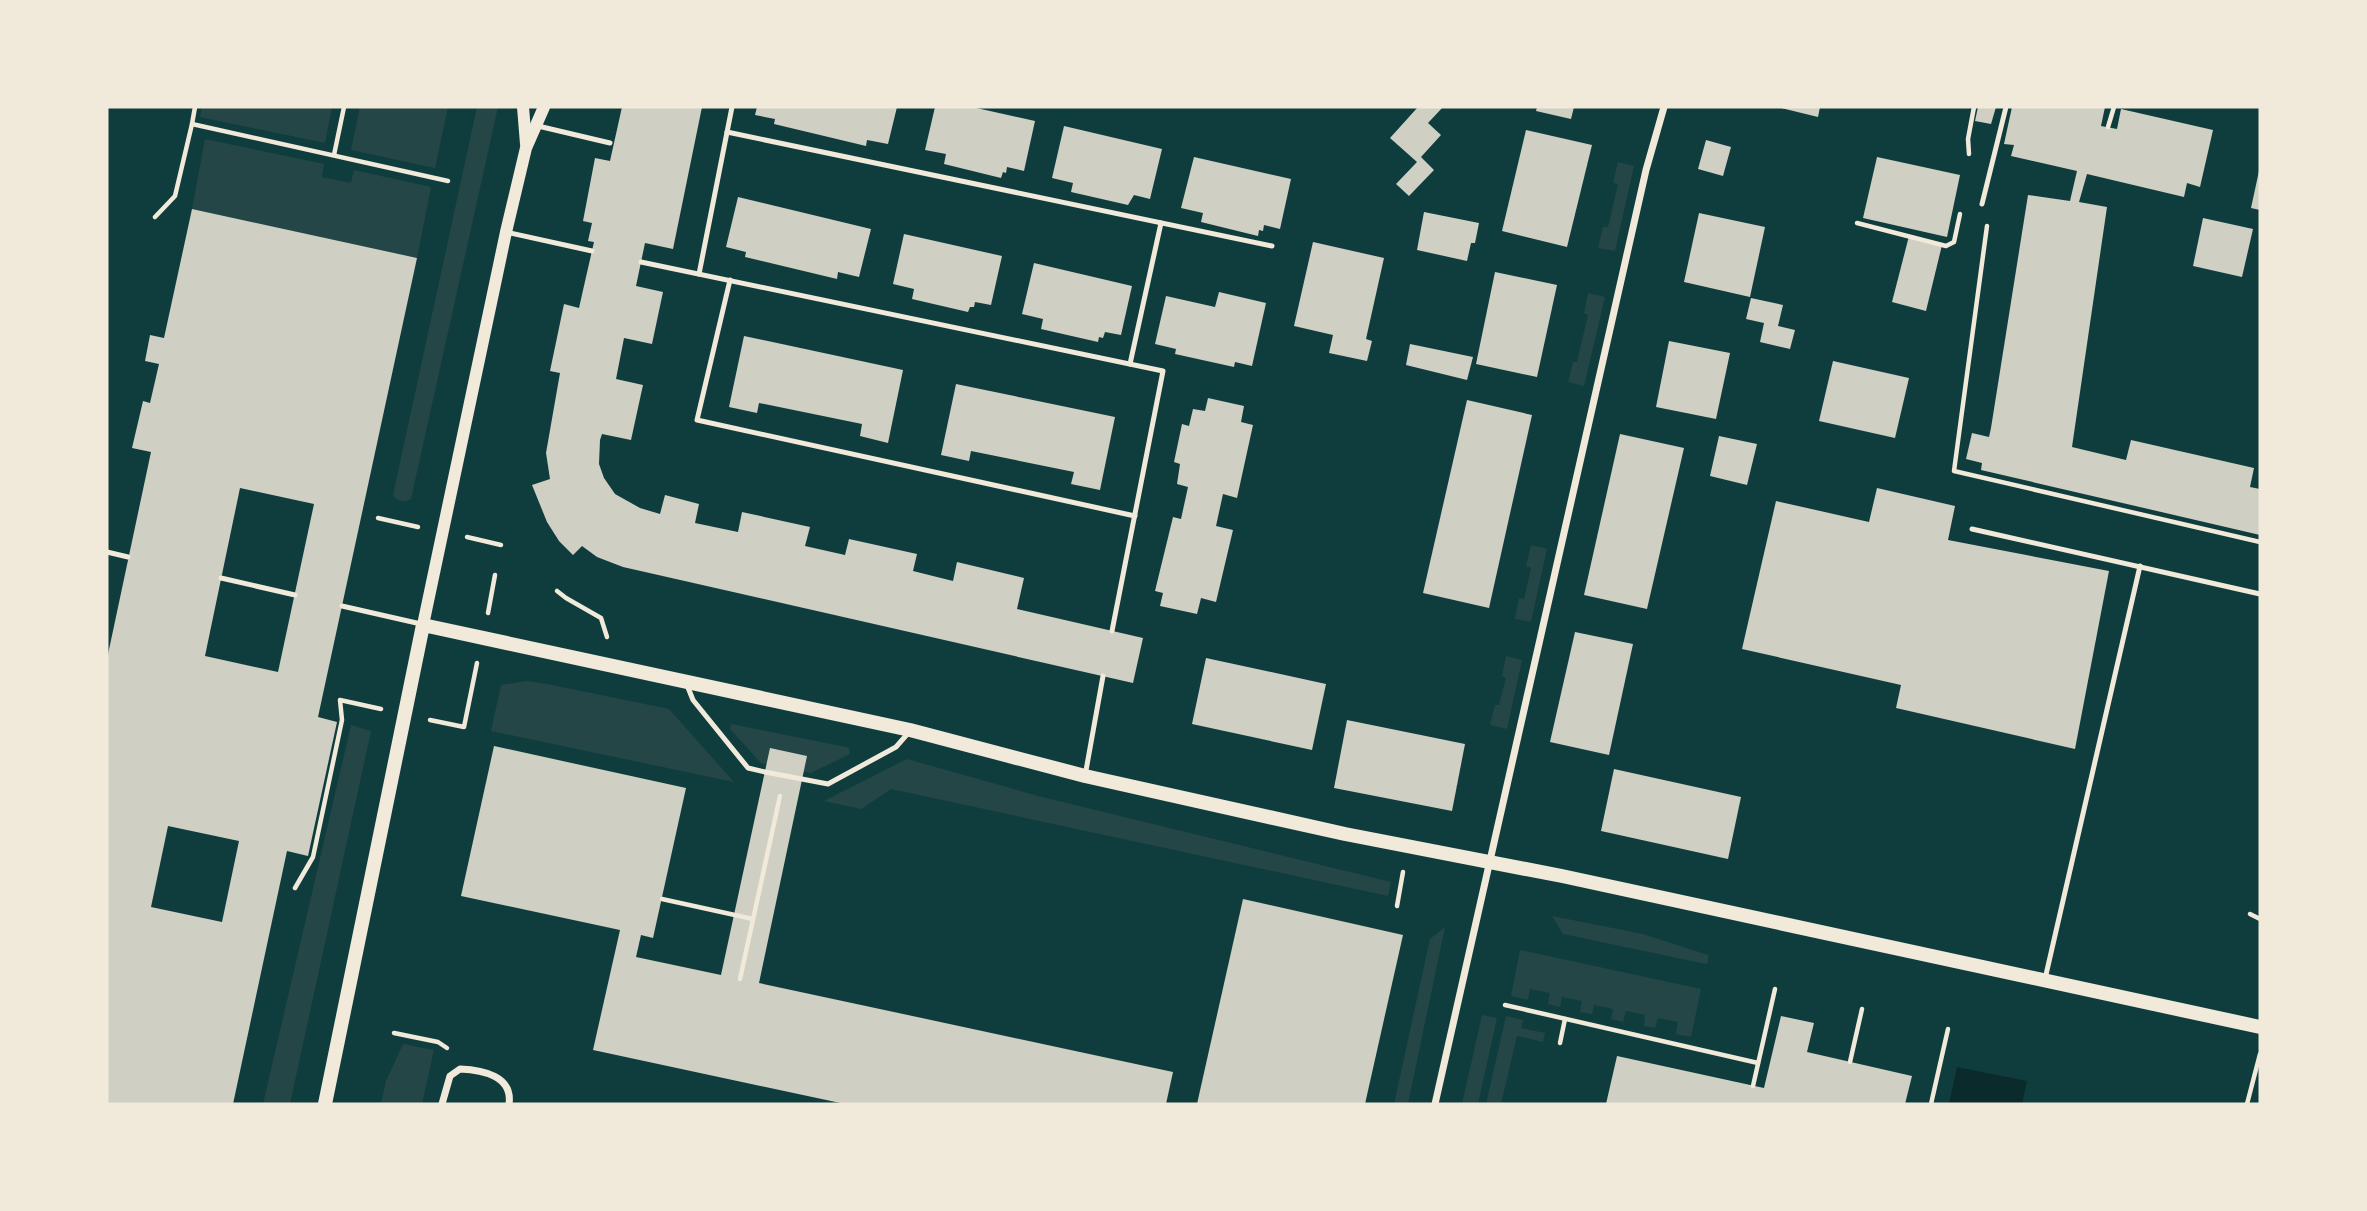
<svg xmlns="http://www.w3.org/2000/svg" width="2367" height="1211" font-family="Mulish,sans-serif">
  <style>
    .green { fill: #244646 }
    .water { fill: #0a2a2b }
    .building { fill: #cfcfc3; fill-rule: evenodd }
    .lines { fill: none; stroke-linecap: round; stroke-linejoin: round }
    .path { stroke: #f1e9da; stroke-width: 4.5 }
    .service { stroke: #f1e9da; stroke-width: 5 }
    .minor { stroke: #f1e9da; stroke-width: 7 }
    .tertiary { stroke: #f1e9da; stroke-width: 12 }
    .secondary { stroke: #f1e9da; stroke-width: 14 }
  </style>
  <rect width="100%" height="100%" fill="#0f3d3e"/>
  <g class="green">
    <path d="M202 107H332L325 143 200 117Z"/>
    <path d="M360 107H448L435 168 351 150Z"/>
    <path d="M477 107H498L411 499C403 503 398 502 393 495Z"/>
    <path d="M205 139 324 164 322 177 351 183 354 170 431 187 417 258 192 209Z"/>
    <path d="M1618 162 1634 166 1615 251 1598 248 1603 227H1608L1618 184 1613 183Z"/>
    <path d="M1588 293 1605 297 1584 386 1568 382 1573 362H1577L1588 315 1584 313Z"/>
    <path d="M1531 545 1547 549 1531 622 1515 619 1519 598 1524 599 1531 568 1526 566Z"/>
    <path d="M1506 656 1522 660 1507 729 1490 725 1495 705H1499L1506 678 1502 676Z"/>
    <path d="M527 681 547 684 669 709 734 782 491 731 501 685Z"/>
    <path d="M731 724 846 747 849 748 850 754 811 773 761 763 730 729Z"/>
    <path d="M351 725 371 731 290 1104H263Z"/>
    <path d="M907 759 1038 796 1391 882 1388 896 891 789 861 809 824 801Z"/>
    <path d="M1552 916 1643 934 1708 955V962L1706 964 1563 934Z"/>
    <path d="M1445 927 1408 1104H1394L1430 939Z"/>
    <path d="M1520 950 1701 989 1691 1037 1676 1034 1678 1022 1658 1018 1655 1028 1644 1026 1645 1015 1626 1011 1623 1022 1611 1019 1613 1009 1594 1005 1592 1014 1580 1012 1582 1001 1562 997 1560 1007 1548 1004 1550 993 1530 989 1528 1000 1511 996Z"/>
    <path d="M1482 1015 1497 1018 1478 1104H1462Z"/>
    <path d="M1506 1016 1523 1020 1521 1028 1545 1033 1543 1042 1517 1036 1501 1104H1486Z"/>
    <path d="M403 1044 434 1050 422 1104H381L386 1081Z"/>
  </g>
  <path class="water" d="M1957 1067 2027 1081 2022 1104H1949Z"/>
  <g class="building">
    <path d="M622 107H702L673 249 645 243 636 286 663 292 652 344 624 338 616 379 643 385 631 440 602 434 600 440 599 464 604 478 615 494 640 508 660 514 665 495 699 504 695 523 738 532 742 512 810 527 805 546 845 555 849 539 917 554 913 571 953 581 957 562 1024 578 1017 609 1143 638 1133 683 623 567 597 557 582 546 573 555 559 541 547 522 532 485 550 479 546 453 560 373 550 371 564 304 579 308 586 277 594 242 588 241 592 223 583 221 595 158 610 161Z"/>
    <path d="M757 107H897L888 144 867 140 866 146 774 124 775 119 755 115Z"/>
    <path d="M935 107H972L1035 121 1024 171 1007 167 1006 173 1003 172 1001 178 944 164 946 154 925 150Z"/>
    <path d="M1418 107H1443L1428 123 1441 135 1421 157 1434 170 1409 196 1396 184 1417 162 1390 138Z"/>
    <path d="M1537 107H1574L1571 119 1536 111Z"/>
    <path d="M1777 107H1820L1818 117Z"/>
    <path d="M1978 107H1996L1991 124 1975 121Z"/>
    <path d="M2012 107H2105L2101 126 2117 129 2121 109 2213 130 2200 187 2187 183 2184 197 2087 174 2079 202 2107 207 2072 447 2126 460 2131 440 2254 468 2250 487 2260 489V535L1981 470 1982 463 1966 459 1972 433 1989 437 1991 428 2028 195 2070 201 2077 171 2011 156 2014 145 2004 144Z"/>
    <path d="M1064 126 1162 149 1150 199 1134 195 1128 205 1071 192 1073 183 1052 178Z"/>
    <path d="M1526 130 1592 145 1567 247 1502 231Z"/>
    <path d="M1706 140 1731 147 1723 176 1698 169Z"/>
    <path d="M1194 157 1291 179 1280 229 1264 225 1263 231 1259 230 1258 236 1201 222 1203 213 1181 208Z"/>
    <path d="M1877 157 1960 175 1947 237 1863 218Z"/>
    <path d="M2259 171H2260V210L2251 208Z"/>
    <path d="M738 197 871 229 859 277 838 272 837 279 745 257 746 252 726 247Z"/>
    <path d="M192 209 417 258 318 717 337 722 308 856 287 851 233 1104H107V659L151 452 132 448 143 401 150 403 159 364 145 361 150 335 164 338ZM240 488 314 504 278 672 205 656ZM168 826 239 841 222 922 151 907Z"/>
    <path d="M1424 212 1479 223 1475 243H1471L1467 261 1417 250Z"/>
    <path d="M1699 213 1765 227 1750 297 1684 282Z"/>
    <path d="M2203 218 2253 229 2242 277 2193 266Z"/>
    <path d="M904 234 1002 256 991 305 975 302 974 307H970L968 312 912 299 914 289 893 284Z"/>
    <path d="M1909 236 1942 245 1926 311 1892 302Z"/>
    <path d="M1313 242 1384 258 1366 339 1372 341 1367 361 1329 353 1333 335 1294 326Z"/>
    <path d="M1034 263 1132 286 1121 335 1105 332 1103 338 1099 337 1098 342 1041 329 1043 319 1022 314Z"/>
    <path d="M1495 272 1557 285 1537 377 1476 364Z"/>
    <path d="M1219 292 1266 303 1252 366 1235 362 1234 367 1175 354 1176 349 1155 344 1166 296 1215 307Z"/>
    <path d="M1751 298 1783 305 1778 326 1795 330 1790 349 1760 342 1764 323 1746 319Z"/>
    <path d="M744 336 903 370 888 443 860 436 862 424 759 403 757 413 729 407Z"/>
    <path d="M1669 341 1730 353 1716 419 1656 407Z"/>
    <path d="M1410 344 1473 357 1467 380 1406 365Z"/>
    <path d="M1833 361 1909 378 1895 438 1819 421Z"/>
    <path d="M956 384 1115 417 1100 490 1071 484 1074 472 971 451 969 461 941 455Z"/>
    <path d="M1208 398 1244 406 1241 422 1253 425 1237 498 1223 494 1216 526 1233 530 1216 602 1201 598 1197 614 1160 606 1163 593 1155 591 1173 517 1181 519 1188 487 1177 484 1180 464 1174 462 1182 424 1189 426 1193 409 1205 411Z"/>
    <path d="M1467 400 1532 415 1489 608 1423 593Z"/>
    <path d="M1620 434 1684 448 1647 609 1584 595Z"/>
    <path d="M1719 436 1757 444 1747 485 1710 476Z"/>
    <path d="M1877 488 1955 506 1948 540 2109 571 2075 749 1896 708 1901 685 1742 649 1776 501 1869 522Z"/>
    <path d="M1575 632 1633 644 1609 755 1550 742Z"/>
    <path d="M1206 658 1326 684 1312 750 1192 724Z"/>
    <path d="M1347 720 1465 744 1452 811 1334 788Z"/>
    <path d="M494 746 686 788 653 938 641 935 636 957 721 975 770 748 807 756 759 983 1173 1072 1166 1104H845L593 1050 620 930 461 896Z"/>
    <path d="M1614 769 1741 797 1728 859 1601 831Z"/>
    <path d="M1243 899 1403 935 1365 1104H1197Z"/>
    <path d="M1781 1016 1814 1023 1807 1052 1912 1076 1905 1104H1606L1617 1056 1764 1088Z"/>
  </g>
  <g class="lines">
    <g class="path">
      <path d="M192 124 195 107"/>
      <path d="M2108 127 2114 107"/>
      <path d="M1969 154 1968 139 1974 107"/>
      <path d="M334 155 344 107"/>
      <path d="M155 217 175 196 192 124 448 181"/>
      <path d="M1857 223 1946 246 1954 242 1960 214"/>
      <path d="M1987 226 1954 471 2260 542"/>
      <path d="M378 518 418 527"/>
      <path d="M467 537 501 545"/>
      <path d="M557 591 566 598 601 618 607 637"/>
      <path d="M488 613 495 575"/>
      <path d="M430 720 464 727 477 663"/>
      <path d="M295 888 313 857 342 720 340 700 381 709"/>
      <path d="M662 899 753 919"/>
      <path d="M1397 906 1403 872"/>
      <path d="M2250 914 2260 919"/>
      <path d="M740 979 780 796"/>
      <path d="M1505 1005 1758 1063"/>
      <path d="M394 1033 438 1042 447 1048"/>
      <path d="M1560 1043 1565 1019"/>
      <path d="M1850 1062 1862 1009"/>
      <path d="M1753 1086 1775 989"/>
      <path d="M1931 1104 1948 1029"/>
      <path d="M2247 1104 2260 1054"/>
    </g>
    <g class="service">
      <path d="M538 126 610 143"/>
      <path d="M727 132 1272 246"/>
      <path d="M1982 204 2006 107"/>
      <path d="M506 232 592 251"/>
      <path d="M641 262 1163 371 1112 631"/>
      <path d="M699 274 732 107"/>
      <path d="M730 280 697 420 1135 516"/>
      <path d="M1130 364 1161 223"/>
      <path d="M1972 529 2260 594"/>
      <path d="M107 552 128 557"/>
      <path d="M221 578 295 595"/>
      <path d="M342 606 421 624"/>
      <path d="M687 685 693 700 748 768 765 772 828 784 896 747 910 731"/>
      <path d="M1085 776 1103 676"/>
      <path d="M2045 979 2140 566"/>
    </g>
    <g class="minor">
      <path d="M442 1104 450 1076 460 1069C483 1070 513 1076 509 1104"/>
      <path d="M1435 1104 1646 170 1664 107"/>
    </g>
    <g class="tertiary">
      <path d="M523 107 526 144"/>
      <path d="M423 625 506 232 526 148 544 107"/>
    </g>
    <path class="secondary" d="M325 1104 423 625 910 730 1085 776 1345 834 1562 876 2260 1027"/>
  </g>
  <rect width="2367" height="1211" fill="none" stroke="#f1e9da" stroke-width="217"/>
</svg>
